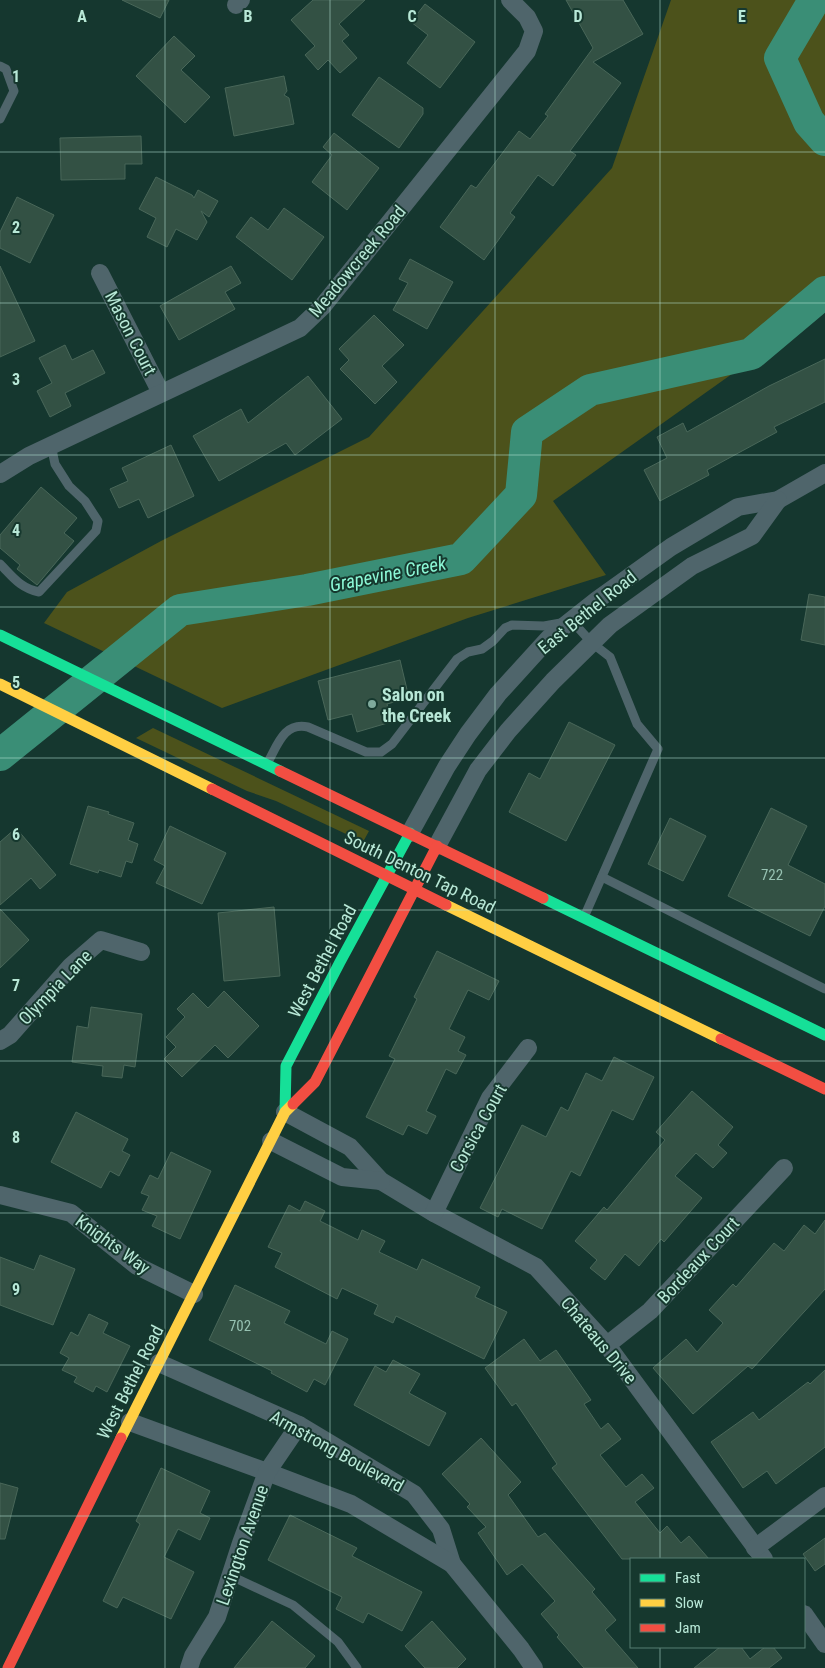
<svg xmlns="http://www.w3.org/2000/svg" width="825" height="1668" font-family="'Roboto Condensed',sans-serif">
  <style>
    .green { fill: #4c521b }
    .lines { fill: none; stroke-linecap: round; stroke-linejoin: round }
    .river { stroke: #3a8e76; stroke-width: 32 }
    .building { fill: #335144; stroke: #496759 }
    .lane { stroke: #4f656b; stroke-width: 9 }
    .street { stroke: #4f656b; stroke-width: 18 }
    .fast { stroke: #16e098; stroke-width: 11 }
    .slow { stroke: #ffcf43; stroke-width: 11 }
    .jam { stroke: #f24e42; stroke-width: 11 }
    .grid { fill: none; stroke: #b8e8d7; stroke-width: 1; stroke-opacity: 0.55 }
    .poi-dot { fill: #7faa9c; stroke: #16382e; stroke-width: 2 }
    .labels { text-anchor: middle; dominant-baseline: central; stroke-width: 4; stroke-linejoin: round; paint-order: stroke }
    .number-label { font-size: 15px; fill: #97c2b2 }
    .street-label { font-size: 18px; fill: #b8e8d7; stroke: #16382e }
    .poi-label { font-size: 18px; font-weight: bold; fill: #b8e8d7; stroke: #16382e; text-anchor: start }
    .water-label { font-size: 19px; font-style: italic; fill: #8cf8d6; stroke: #16382e }
    .grid-label { font-size: 16px; text-anchor: middle; font-weight: bold; fill: #b8e8d7; stroke: #16382e; stroke-width: 4; stroke-linejoin: round; paint-order: stroke }
  </style>
  <rect width="100%" height="100%" fill="#15372f"/>
  <g class="green">
    <path d="M671 0H825V308L553 501 606 575 468 618 222 708 44 623 67 592 161 541 369 437 612 168Z"/>
    <path d="M153 728 369 831 363 842 276 801 247 791 136 738Z"/>
  </g>
  <g class="lines">
    <g class="river">
      <path d="M815 0 813 2 780 58 809 122 825 140"/>
      <path d="M0 755 180 610 307 590 461 559 521 495 527 432 590 390 751 354 825 292"/>
    </g>
  </g>
  <g class="building">
    <path d="M122 0H169L160 18Z"/>
    <path d="M313 0H365L339 24 349 35 342 41 357 58 340 73 328 60 318 70 305 55 315 46 291 20Z"/>
    <path d="M566 0H623L643 34 593 62 621 83 570 151 576 155 553 186 538 175 510 213 515 217 484 260 440 227 471 185 476 188 519 131 530 139 548 116 545 114 593 48Z"/>
    <path d="M425 4 475 42 440 88 407 63 428 35 411 22Z"/>
    <path d="M174 36 195 56 181 70 210 97 185 123 136 76Z"/>
    <path d="M284 76 287 91 284 95 289 98 294 124 234 136 225 88Z"/>
    <path d="M379 77 423 108V114L399 148 352 115Z"/>
    <path d="M334 133 379 168 347 210 312 182 332 155 323 147Z"/>
    <path d="M141 136 142 164H125V179L61 180 60 138Z"/>
    <path d="M156 177 192 195 194 198 198 190 218 201 209 217 201 211 207 222 197 240 176 229 167 247 147 237 156 218 139 209Z"/>
    <path d="M17 197 54 215 30 263 0 248V232Z"/>
    <path d="M284 208 324 237 292 280 236 237 251 217 268 230Z"/>
    <path d="M410 259 453 282 427 329 393 310 408 283 399 279Z"/>
    <path d="M0 266 35 341 0 357Z"/>
    <path d="M231 266 241 283 225 292 235 309 179 340 160 306Z"/>
    <path d="M374 315 404 345 382 366 397 382 375 404 340 369 349 360 339 349Z"/>
    <path d="M65 345 72 360 93 350 105 373 65 393 71 406 50 417 37 391 52 383 39 358Z"/>
    <path d="M825 359V402L774 427 777 432 707 470 709 475 660 501 644 470 667 458 657 437 683 423 687 432 769 386Z"/>
    <path d="M308 376 342 419 295 455 286 443 219 481 193 436 241 409 248 423Z"/>
    <path d="M171 445 194 496 148 518 139 499 119 508 110 489 128 481 122 468Z"/>
    <path d="M41 487 77 518 64 533 74 541 37 585 17 569 20 565 0 548V535Z"/>
    <path d="M809 594 825 597V645L801 640Z"/>
    <path d="M400 660 409 698 387 704 391 722 357 732 352 714 328 720 318 681Z"/>
    <path d="M569 722 615 745 566 841 509 812 529 773 540 779Z"/>
    <path d="M88 806 109 812 108 814 134 823 128 840 138 844 132 863 126 861 121 877 99 870 98 873 70 864Z"/>
    <path d="M771 808 807 826 788 865 825 884V906L810 936 728 896Z"/>
    <path d="M670 818 706 836 683 881 648 864Z"/>
    <path d="M170 826 226 853 202 904 156 883 165 866 154 860Z"/>
    <path d="M16 828 56 875 40 889 31 878 0 905V842Z"/>
    <path d="M274 907 280 976 224 981 218 913Z"/>
    <path d="M0 909 29 940 0 968Z"/>
    <path d="M437 951 499 981 489 1000 468 990 449 1029 465 1037 458 1051 466 1055 456 1074 446 1069 426 1111 436 1116 427 1134 408 1125 403 1135 366 1117 395 1059 389 1056 417 999 414 997Z"/>
    <path d="M224 991 259 1026 228 1058 215 1045 182 1077 164 1059 176 1047 166 1037 185 1017 177 1009 193 993 208 1008Z"/>
    <path d="M91 1007 142 1014 135 1067 124 1065 122 1078 102 1076 103 1066 72 1062 77 1026 88 1028Z"/>
    <path d="M614 1057 654 1077 633 1120 612 1110 580 1176 571 1171 542 1229 502 1209 498 1217 480 1208 522 1125 546 1137 561 1107 568 1111 586 1073 602 1081Z"/>
    <path d="M692 1091 733 1127 718 1145 727 1153 713 1168 696 1153 675 1176 702 1198 664 1242 661 1239 639 1266 625 1254 605 1280 590 1268 597 1260 575 1241 604 1207 607 1210 665 1140 656 1132Z"/>
    <path d="M76 1112 128 1139 122 1151 130 1155 119 1176 110 1171 101 1188 51 1162Z"/>
    <path d="M171 1152 211 1171 180 1239 152 1226 157 1216 142 1210 149 1196 141 1193 150 1175 158 1179Z"/>
    <path d="M305 1201 325 1211 320 1221 358 1240 362 1230 385 1241 379 1252 417 1270 422 1259 480 1287 475 1297 507 1312 484 1359 396 1316 393 1323 374 1314 378 1305 342 1288 337 1299 275 1267 282 1253 268 1247 289 1205 300 1211Z"/>
    <path d="M825 1220V1289L752 1369 748 1366 693 1414 653 1368 686 1339 697 1352 723 1323 709 1310 733 1284 736 1287 774 1243 784 1251 804 1225 815 1234Z"/>
    <path d="M40 1255 75 1269 53 1325 0 1305V1257L34 1270Z"/>
    <path d="M235 1285 290 1311 284 1323 326 1344 332 1331 348 1339 325 1385 314 1379 307 1392 271 1373 272 1371 209 1340Z"/>
    <path d="M89 1314 108 1323 103 1333 130 1346 107 1392 96 1386 93 1392 74 1382 77 1377 62 1370 69 1358 60 1353 71 1332 78 1336Z"/>
    <path d="M524 1339 540 1361 556 1350 591 1400 584 1404 601 1429 608 1423 621 1439 600 1455 626 1487 642 1474 654 1488 635 1502 660 1533 667 1526 681 1543 689 1536 709 1559H622L552 1468 557 1464 516 1403 512 1406 485 1368Z"/>
    <path d="M393 1360 420 1374 409 1393 446 1413 429 1446 354 1405 375 1366 386 1372Z"/>
    <path d="M825 1370V1447L776 1484 767 1471 743 1488 711 1442 753 1412 759 1420 808 1382 810 1384Z"/>
    <path d="M481 1438 521 1482 508 1495 538 1537 545 1533 595 1589 592 1592 616 1620 605 1630 638 1668H584L557 1637 559 1635 541 1614 555 1601 522 1564 507 1575 478 1533 486 1527 467 1507 470 1504 442 1474Z"/>
    <path d="M161 1468 210 1491 200 1513 210 1518 200 1540 178 1529 164 1557 194 1572 171 1619 123 1597 117 1608 103 1601 140 1524 136 1521Z"/>
    <path d="M0 1483 18 1488 5 1539H0Z"/>
    <path d="M290 1515 357 1548 352 1556 422 1592 402 1631 368 1613 363 1623 336 1609 342 1597 268 1560Z"/>
    <path d="M825 1538V1564L815 1571 803 1554Z"/>
    <path d="M272 1621 315 1656 305 1668H234Z"/>
    <path d="M432 1621 466 1659 457 1668H425L405 1646Z"/>
    <path d="M720 1647H741L750 1659 765 1647H773L782 1658 769 1668H694Z"/>
  </g>
  <g class="lines">
    <g class="lane">
      <path d="M0 66 6 69 14 91 0 119"/>
      <path d="M0 564C13 577 20 588 39 592L96 531 98 521 85 501 69 486 55 464 51 445"/>
      <path d="M268 762C278 744 284 722 308 727L366 752H381L392 744 457 659 468 652 482 649 493 641 505 628 512 625 544 626 572 621 592 643 610 657 637 724 658 749 585 915"/>
      <path d="M602 877 825 989"/>
      <path d="M231 1576 293 1605 338 1642 357 1668"/>
    </g>
    <g class="street">
      <path d="M236 5 241 0"/>
      <path d="M100 273 161 393"/>
      <path d="M0 474 29 456 300 328 322 307 527 51 534 31 527 17 510 0"/>
      <path d="M410 833 447 766 468 734 498 694 549 638 597 600 671 547 738 507 778 500 825 473"/>
      <path d="M437 846 478 770 508 731 553 681 610 625 692 566 752 536 778 500"/>
      <path d="M0 1041 10 1035 71 966 101 940 141 952"/>
      <path d="M285 1112 350 1147 381 1181 434 1213 536 1267 607 1345 764 1559"/>
      <path d="M271 1141 342 1177 381 1181"/>
      <path d="M0 1195 71 1213 137 1266 194 1294"/>
      <path d="M434 1213 490 1098 528 1048"/>
      <path d="M607 1345 650 1311 784 1168"/>
      <path d="M159 1363 299 1425 414 1494 441 1529 452 1564"/>
      <path d="M130 1422 267 1472 351 1504 452 1564 521 1649 534 1668"/>
      <path d="M755 1548 825 1496"/>
      <path d="M804 1614 825 1644"/>
      <path d="M189 1668 193 1656 217 1617 241 1543 267 1472 299 1425"/>
    </g>
    <g class="fast">
      <path d="M0 635 280 771"/>
      <path d="M543 898 825 1035"/>
      <path d="M285 1112 286 1066 340 962 410 833"/>
    </g>
    <g class="slow">
      <path d="M0 684 212 789"/>
      <path d="M446 905 721 1039"/>
      <path d="M121 1438 285 1112 293 1104"/>
    </g>
    <g class="jam">
      <path d="M280 771 543 898"/>
      <path d="M212 789 446 905"/>
      <path d="M721 1039 825 1089"/>
      <path d="M293 1104 315 1082 437 846"/>
      <path d="M8 1668 121 1438"/>
    </g>
  </g>
  <path class="grid" d="M165 0V1668M330 0V1668M495 0V1668M660 0V1559M0 152H825M0 303H825M0 455H825M0 607H825M0 758H825M0 910H825M0 1061H825M0 1213H825M0 1365H825M0 1516H825M660 1647V1668"/>
  <circle class="poi-dot" cx="372" cy="704" r="5"/>
  <g class="labels">
    <g class="number-label">
      <text x="772" y="875">722</text>
      <text x="240" y="1326">702</text>
    </g>
    <g class="street-label">
      <text transform="translate(357 261) rotate(-50)">Meadowcreek Road</text>
      <text transform="translate(131 333) rotate(63)">Mason Court</text>
      <text transform="translate(587 612) rotate(-39)">East Bethel Road</text>
      <text transform="translate(420 872) rotate(26)">South Denton Tap Road</text>
      <text transform="translate(322 961) rotate(-62)">West Bethel Road</text>
      <text transform="translate(55 987) rotate(-46)">Olympia Lane</text>
      <text transform="translate(478 1128) rotate(-61)">Corsica Court</text>
      <text transform="translate(113 1244) rotate(36)">Knights Way</text>
      <text transform="translate(698 1260) rotate(-47)">Bordeaux Court</text>
      <text transform="translate(599 1340) rotate(50)">Chateaus Drive</text>
      <text transform="translate(130 1382) rotate(-63)">West Bethel Road</text>
      <text transform="translate(337 1451) rotate(29)">Armstrong Boulevard</text>
      <text transform="translate(242 1545) rotate(-71)">Lexington Avenue</text>
    </g>
    <g class="poi-label">
      <text x="382" y="694">Salon on<tspan x="382" dy="21">the Creek</tspan></text>
    </g>
    <g class="water-label">
      <text transform="translate(388 574) rotate(-11)">Grapevine Creek</text>
    </g>
  </g>
  <g class="grid-label">
    <text x="82" y="22">A</text>
    <text x="248" y="22">B</text>
    <text x="412" y="22">C</text>
    <text x="578" y="22">D</text>
    <text x="742" y="22">E</text>
    <text x="16" y="82">1</text>
    <text x="16" y="233">2</text>
    <text x="16" y="385">3</text>
    <text x="16" y="536">4</text>
    <text x="16" y="688">5</text>
    <text x="16" y="840">6</text>
    <text x="16" y="991">7</text>
    <text x="16" y="1143">8</text>
    <text x="16" y="1295">9</text>
  </g>
  <rect x="630" y="1558" width="175" height="90" fill="#16382e" stroke="#577e72"/>
  <rect x="640" y="1574" width="25" height="8" fill="#16e098" stroke="#577e72"/>
  <text x="675" y="1583" font-size="15" fill="#b8e8d7">Fast</text>
  <rect x="640" y="1599" width="25" height="8" fill="#ffcf43" stroke="#577e72"/>
  <text x="675" y="1608" font-size="15" fill="#b8e8d7">Slow</text>
  <rect x="640" y="1624" width="25" height="8" fill="#f24e42" stroke="#577e72"/>
  <text x="675" y="1633" font-size="15" fill="#b8e8d7">Jam</text>
</svg>
